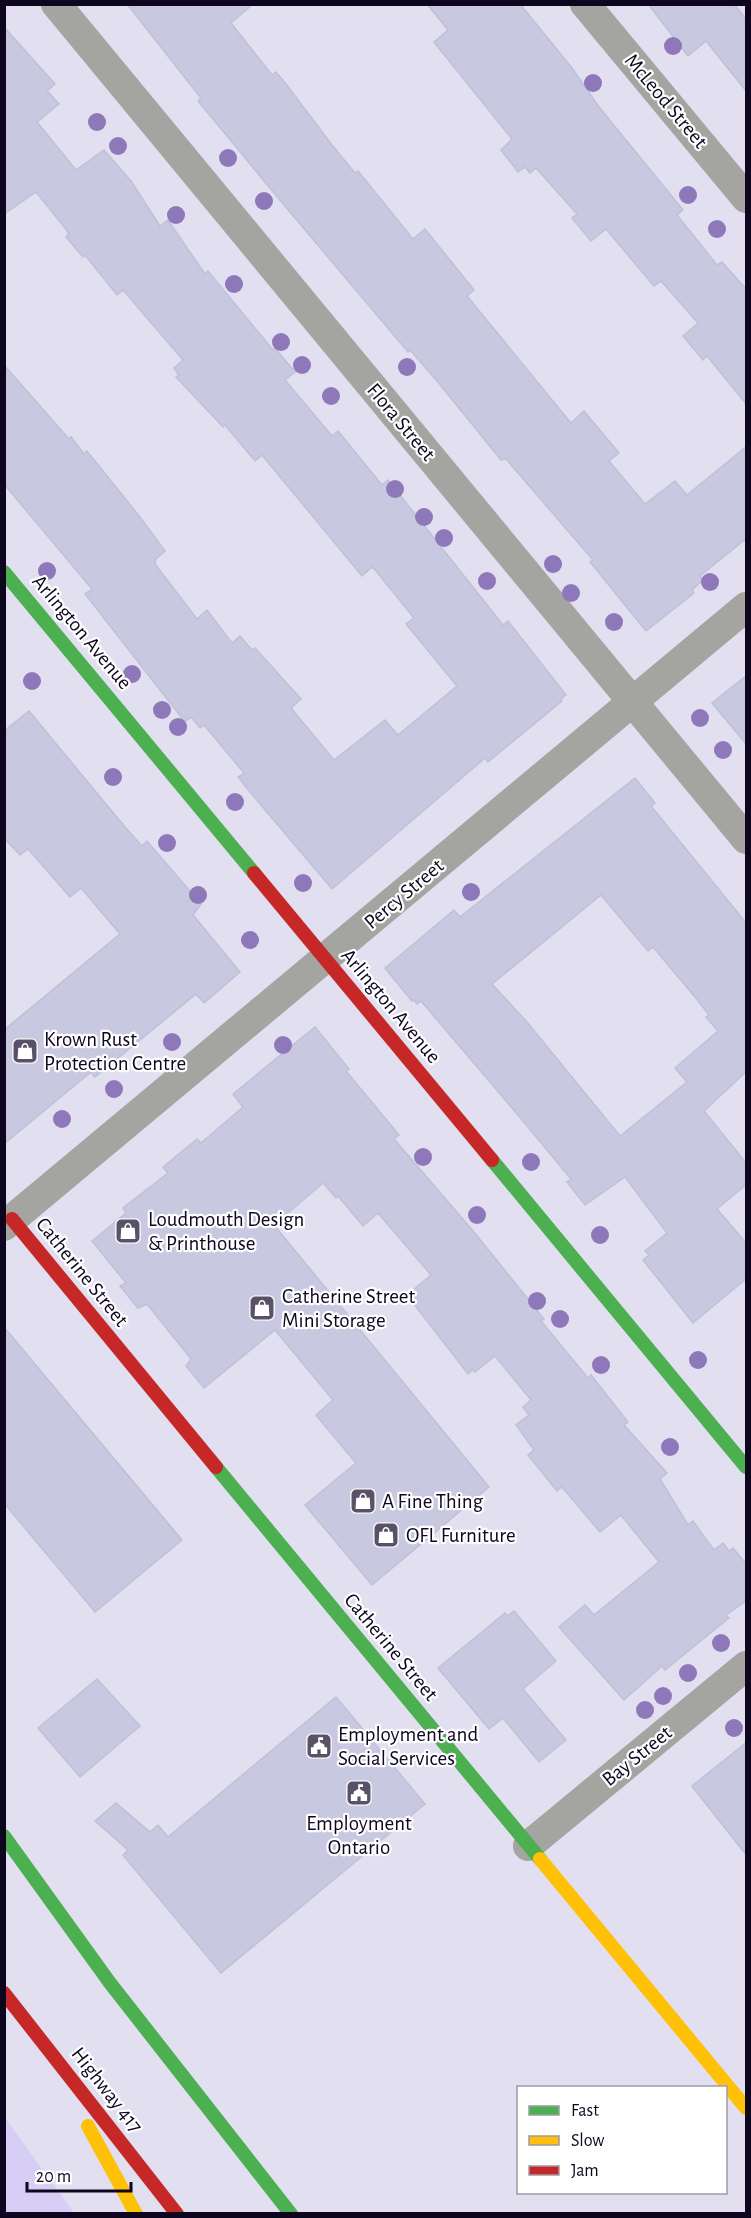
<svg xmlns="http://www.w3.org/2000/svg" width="751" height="2218" font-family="'Alegreya Sans',sans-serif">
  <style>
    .green { fill: #d6cef4 }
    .building { fill: #c8c9e0; stroke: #bfc0d7; stroke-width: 1.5; fill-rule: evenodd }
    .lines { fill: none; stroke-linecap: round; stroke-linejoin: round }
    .street { stroke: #a4a4a1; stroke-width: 30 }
    .fast { stroke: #4caf50; stroke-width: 14 }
    .slow { stroke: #ffc107; stroke-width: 14 }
    .jam { stroke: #c62828; stroke-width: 14 }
    .tree { fill: #8e78b9 }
    .labels { text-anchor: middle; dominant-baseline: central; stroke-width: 4.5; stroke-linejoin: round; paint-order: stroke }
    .street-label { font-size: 21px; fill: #0e051f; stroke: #fefefe }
    .poi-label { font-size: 21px; fill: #0e051f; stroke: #fefefe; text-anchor: start }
  </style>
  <rect width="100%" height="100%" fill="#e2dff1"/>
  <path class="green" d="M5 2118 74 2213H5Z"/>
  <g class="building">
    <path d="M127 4H253L231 23 272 75 276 72 286 84 332 145 355 173 358 171 413 239 425 229 474 290 467 296 571 423 584 411 619 453 609 461 645 504 675 481 687 495 747 446V538L700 576 703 580 692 590 694 593 646 631 590 562 593 560 506 459 501 460 437 381 410 350 408 352 284 205 198 101 201 98Z"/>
    <path d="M427 4H520L572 68 599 107 683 210 677 215 717 265 722 262 747 290V405L707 356 703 360 683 336 698 323 661 281 654 286 606 229 591 241 572 218 577 214 536 168 530 173 525 167 518 172 501 150 512 139 434 42 448 30Z"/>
    <path d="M648 4H734L747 20V92L706 41 688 56Z"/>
    <path d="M4 27 55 84 47 91 59 104 37 122 76 170 104 150 131 181 160 226 168 220 205 274 208 271 273 350 275 348 295 372 285 380 332 436 338 431 382 485 388 480 503 625 508 621 566 695 561 699 562 701 488 762 485 758 332 889 250 792 238 777 244 773 204 725 200 728 191 717 185 722 85 594 92 589 4 484V365L69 439 71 437 84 454 87 451 140 517 165 551 156 559 155 564 197 619 207 610 232 643 240 636 252 650 255 648 301 699 291 708 334 760 385 720 398 735 457 686 406 624 414 618 376 571 372 567 362 576 262 455 255 461 225 425 223 427 176 377 179 375 174 368 183 360 123 290 117 295 85 255 83 257 66 237 69 233 36 192 4 214Z"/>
    <path d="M747 675V745L712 703Z"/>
    <path d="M29 711 125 827 142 846 147 841 201 904 193 915 240 972 204 1003 196 994 95 1077 91 1072 4 1144V1030L120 934 81 888 70 897 28 849 20 855 4 838V731Z"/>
    <path d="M635 778 655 803 651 806 747 924V1071L704 1111 747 1164V1184L717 1209 747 1244V1278L693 1323 643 1260 649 1255 645 1251 667 1233 625 1177 585 1205 567 1182 571 1179 518 1115 421 1001 417 1004 414 1000 412 1001 385 968 454 910 460 917ZM601 895 648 951 653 947 695 997 709 1015 706 1017 718 1031 675 1068 687 1082 620 1136 527 1022 492 984Z"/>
    <path d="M315 1027 349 1069 346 1071 399 1135 394 1139 474 1232 544 1319 541 1321 588 1378 591 1375 628 1422 624 1425 667 1473 660 1479 688 1525 693 1521 714 1550 723 1543 729 1551 733 1548 747 1565V1600L726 1615 729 1618 665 1670 662 1666 624 1700 559 1627 585 1605 594 1615 659 1562 621 1515 600 1532 562 1487 557 1491 528 1455 534 1450 516 1425 529 1415 523 1407 531 1400 495 1356 475 1372 473 1370 468 1374 407 1295 431 1275 378 1213 363 1226 338 1196 336 1198 323 1183 274 1225 489 1487 372 1585 305 1505 356 1463 316 1415 333 1400 275 1330 204 1388 186 1366 191 1359 147 1304 138 1308 120 1286 126 1283 92 1241 126 1213 123 1208 168 1173 163 1167 197 1139 201 1143 243 1107 233 1094Z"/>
    <path d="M4 1327 182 1540 95 1612 4 1503Z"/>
    <path d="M514 1611 556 1661 523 1689 566 1740 539 1762 503 1718 489 1729 438 1668 505 1613 508 1616Z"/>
    <path d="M97 1679 140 1726 80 1777 38 1728Z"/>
    <path d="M336 1697 425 1804 221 1973 123 1855 128 1850 95 1821 116 1803 150 1832 158 1825 168 1837Z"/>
    <path d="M747 1742V1856L692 1786Z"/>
  </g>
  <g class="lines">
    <g class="street">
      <path d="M56 4 746 839"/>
      <path d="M585 4 746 198"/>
      <path d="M4 1226 746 607"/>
      <path d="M528 1846 746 1666"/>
    </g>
    <g class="fast">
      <path d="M4 572 254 873"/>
      <path d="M492 1160 746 1467"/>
      <path d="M216 1467 540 1859"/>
      <path d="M4 1836 110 1983 291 2214"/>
    </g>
    <g class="slow">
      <path d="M540 1859 746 2108"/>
      <path d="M88 2126 136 2214"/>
    </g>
    <g class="jam">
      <path d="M254 873 492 1160"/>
      <path d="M12 1219 216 1467"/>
      <path d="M4 1993 177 2214"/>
    </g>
  </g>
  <g class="tree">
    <circle cx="673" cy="46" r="9"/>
    <circle cx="593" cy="83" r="9"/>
    <circle cx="97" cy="122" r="9"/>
    <circle cx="118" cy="146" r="9"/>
    <circle cx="228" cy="158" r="9"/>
    <circle cx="688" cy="195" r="9"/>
    <circle cx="264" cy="201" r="9"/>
    <circle cx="176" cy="215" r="9"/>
    <circle cx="717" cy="229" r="9"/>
    <circle cx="234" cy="284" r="9"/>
    <circle cx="281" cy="342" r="9"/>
    <circle cx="302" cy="365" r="9"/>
    <circle cx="407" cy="367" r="9"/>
    <circle cx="331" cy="396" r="9"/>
    <circle cx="395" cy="489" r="9"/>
    <circle cx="424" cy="517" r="9"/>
    <circle cx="444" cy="538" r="9"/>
    <circle cx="553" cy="564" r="9"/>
    <circle cx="47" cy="571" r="9"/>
    <circle cx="487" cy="581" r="9"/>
    <circle cx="710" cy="582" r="9"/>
    <circle cx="571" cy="593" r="9"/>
    <circle cx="614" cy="622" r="9"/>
    <circle cx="132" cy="674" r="9"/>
    <circle cx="32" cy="681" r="9"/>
    <circle cx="162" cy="710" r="9"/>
    <circle cx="700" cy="718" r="9"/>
    <circle cx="178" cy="727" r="9"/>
    <circle cx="723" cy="750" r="9"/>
    <circle cx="113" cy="777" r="9"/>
    <circle cx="235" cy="802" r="9"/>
    <circle cx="167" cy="843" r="9"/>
    <circle cx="303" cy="883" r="9"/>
    <circle cx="471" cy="892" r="9"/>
    <circle cx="198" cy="895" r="9"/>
    <circle cx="250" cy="940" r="9"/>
    <circle cx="172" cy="1042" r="9"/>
    <circle cx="283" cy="1045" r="9"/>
    <circle cx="114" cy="1089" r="9"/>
    <circle cx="62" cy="1119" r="9"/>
    <circle cx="423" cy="1157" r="9"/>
    <circle cx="531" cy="1162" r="9"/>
    <circle cx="477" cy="1215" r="9"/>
    <circle cx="600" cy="1235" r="9"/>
    <circle cx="537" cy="1301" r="9"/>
    <circle cx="560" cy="1319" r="9"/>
    <circle cx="698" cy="1360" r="9"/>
    <circle cx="601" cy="1365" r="9"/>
    <circle cx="670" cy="1447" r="9"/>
    <circle cx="721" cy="1643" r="9"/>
    <circle cx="688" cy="1673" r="9"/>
    <circle cx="663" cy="1696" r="9"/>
    <circle cx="645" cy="1710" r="9"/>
    <circle cx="734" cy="1728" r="9"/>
  </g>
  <defs>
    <g id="shop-square" transform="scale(1.35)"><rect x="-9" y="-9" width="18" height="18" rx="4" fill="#585168" stroke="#fefefe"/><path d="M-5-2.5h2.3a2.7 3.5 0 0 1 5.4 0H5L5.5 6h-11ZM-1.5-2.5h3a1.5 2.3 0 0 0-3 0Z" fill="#fff"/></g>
    <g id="civic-square" transform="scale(1.35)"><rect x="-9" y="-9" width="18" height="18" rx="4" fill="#585168" stroke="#fefefe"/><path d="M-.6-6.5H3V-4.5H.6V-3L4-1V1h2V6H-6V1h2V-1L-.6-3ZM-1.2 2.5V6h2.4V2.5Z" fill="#fff"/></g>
  </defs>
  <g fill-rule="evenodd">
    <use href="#shop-square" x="25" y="1051"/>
    <use href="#shop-square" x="128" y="1231"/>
    <use href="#shop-square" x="262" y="1308"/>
    <use href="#shop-square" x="363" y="1501"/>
    <use href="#shop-square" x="386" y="1535"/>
    <use href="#civic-square" x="319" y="1746"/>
    <use href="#civic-square" x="359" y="1793"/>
  </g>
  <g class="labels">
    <g class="street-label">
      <text transform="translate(666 101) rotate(50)">McLeod Street</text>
      <text transform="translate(401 422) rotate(50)">Flora Street</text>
      <text transform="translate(82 632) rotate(50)">Arlington Avenue</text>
      <text transform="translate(404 894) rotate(-40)">Percy Street</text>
      <text transform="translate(391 1006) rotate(50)">Arlington Avenue</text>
      <text transform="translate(82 1272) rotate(51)">Catherine Street</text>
      <text transform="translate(391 1647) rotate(50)">Catherine Street</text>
      <text transform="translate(637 1756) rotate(-39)">Bay Street</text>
      <text transform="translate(107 2090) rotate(52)">Highway 417</text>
    </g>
    <g class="poi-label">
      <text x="44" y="1039">Krown Rust<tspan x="44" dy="24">Protection Centre</tspan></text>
      <text x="148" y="1219">Loudmouth Design<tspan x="148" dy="24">&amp; Printhouse</tspan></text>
      <text x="282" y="1296">Catherine Street<tspan x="282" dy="24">Mini Storage</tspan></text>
      <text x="382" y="1501">A Fine Thing</text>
      <text x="406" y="1535">OFL Furniture</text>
      <text x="338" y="1734">Employment and<tspan x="338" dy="24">Social Services</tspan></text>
      <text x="359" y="1823" text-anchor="middle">Employment<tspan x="359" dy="24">Ontario</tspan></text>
    </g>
  </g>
  <rect width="751" height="2218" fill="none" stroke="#0e051f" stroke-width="12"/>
  <rect x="517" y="2086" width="210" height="108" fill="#fefefe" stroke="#9e9aa5" stroke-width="1.5"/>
  <rect x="529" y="2106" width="30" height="9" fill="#4caf50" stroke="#9e9aa5" stroke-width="1.5"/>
  <text x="571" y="2116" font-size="18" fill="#0e051f">Fast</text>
  <rect x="529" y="2136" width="30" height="9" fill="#ffc107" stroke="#9e9aa5" stroke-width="1.5"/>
  <text x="571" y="2146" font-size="18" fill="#0e051f">Slow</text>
  <rect x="529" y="2166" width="30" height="9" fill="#c62828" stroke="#9e9aa5" stroke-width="1.5"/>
  <text x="571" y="2176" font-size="18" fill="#0e051f">Jam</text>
  <path d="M27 2182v9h104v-9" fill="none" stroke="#0e051f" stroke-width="3"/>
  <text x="36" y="2182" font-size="18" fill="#0e051f" stroke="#fefefe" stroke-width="4.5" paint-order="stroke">20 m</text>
</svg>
